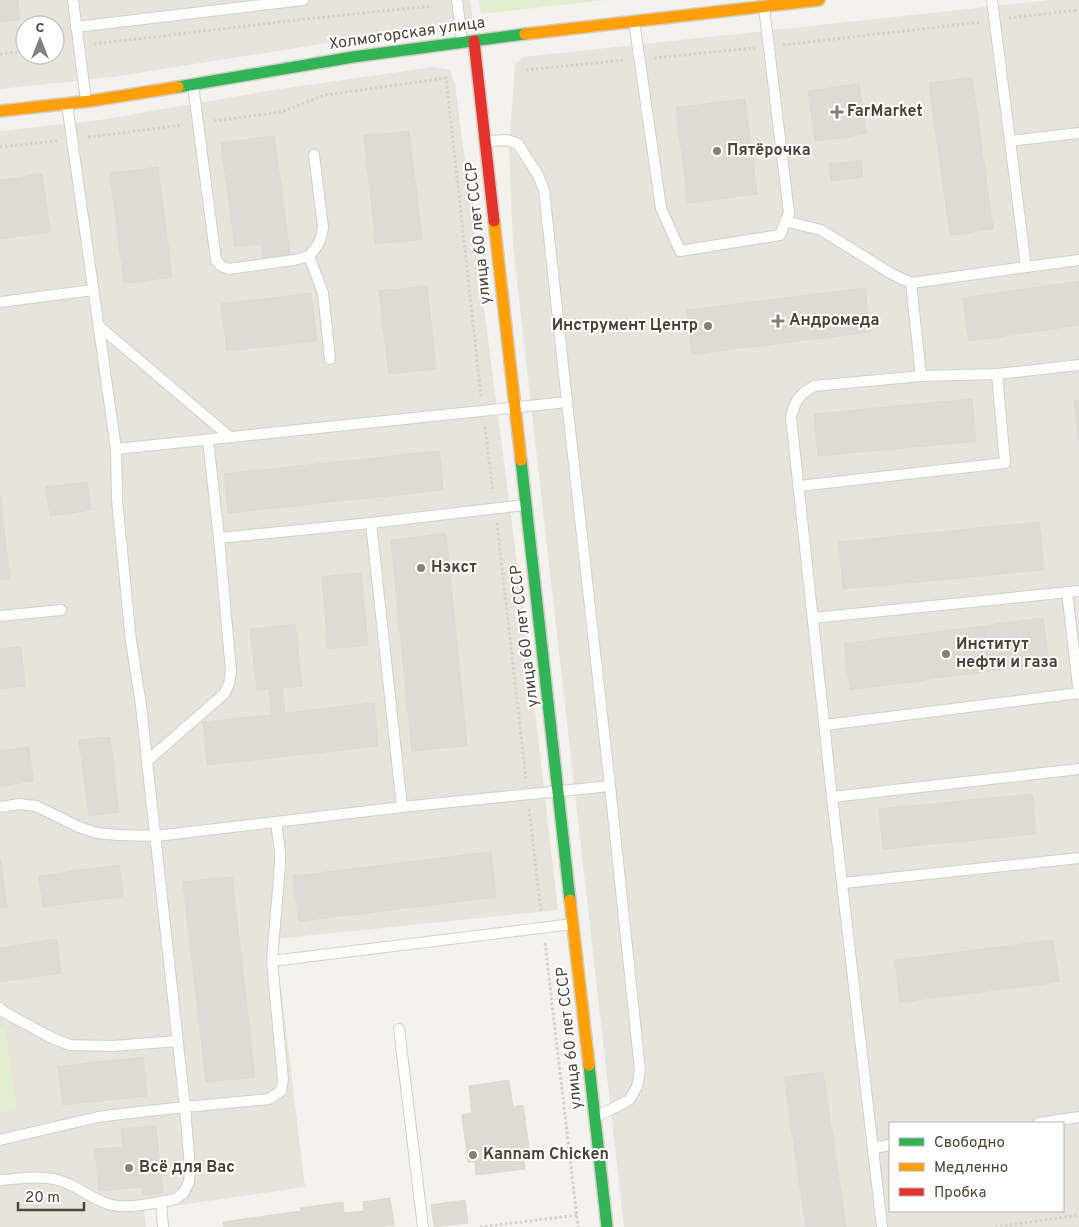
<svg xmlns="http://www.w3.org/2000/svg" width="1079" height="1227" font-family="Overpass,sans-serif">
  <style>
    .residential { fill: #e7e4dc; fill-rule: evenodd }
    .green { fill: #e1eecf }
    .building { fill: #dedbd6; stroke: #dcd9d4 }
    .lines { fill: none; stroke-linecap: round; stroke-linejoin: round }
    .lane-casing { stroke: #d2d0cb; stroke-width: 12 }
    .fast-casing { stroke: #d3cfc5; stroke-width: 14 }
    .slow-casing { stroke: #d3cfc5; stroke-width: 14 }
    .jam-casing { stroke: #d3cfc5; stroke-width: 14 }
    .path { stroke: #d3d2cc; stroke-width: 3; stroke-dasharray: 2.5 2.5; stroke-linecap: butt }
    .lane { stroke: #fdfdfc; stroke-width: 10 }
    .fast { stroke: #30b455; stroke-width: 11 }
    .slow { stroke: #ff9f0a; stroke-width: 11 }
    .jam { stroke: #e5322d; stroke-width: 11 }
    .poi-dot { fill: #868178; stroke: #fff; stroke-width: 2 }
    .labels { text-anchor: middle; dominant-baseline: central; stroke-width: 4; stroke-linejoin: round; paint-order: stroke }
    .street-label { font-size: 16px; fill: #4b4439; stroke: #fff }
    .poi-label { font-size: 16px; font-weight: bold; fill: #4b4439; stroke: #fff; text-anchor: start }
  </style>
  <rect width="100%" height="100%" fill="#f4f2ee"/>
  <g class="residential">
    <path d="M0 0H470L473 20 113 77 0 89ZM25 25H55V55H25Z"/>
    <path d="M1050 0H1079V1227H624L513 246 509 146 515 64 523 57ZM890 1123H1063V1211H890Z"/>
    <path d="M433 67 450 70 455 84 526 632 558 910 275 939 305 1187 144 1210 146 1227H0V131L100 120 273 90Z"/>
  </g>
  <g class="green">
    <path d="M479 0H606L481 14Z"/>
    <path d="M5 1028 17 1110 0 1113V1029Z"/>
  </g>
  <g class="building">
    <path d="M0 0H18L20 20 0 22Z"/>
    <path d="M972 78 993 229 950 235 929 83Z"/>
    <path d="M859 84 866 134 815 141 808 91Z"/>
    <path d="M745 99 757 194 688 203 676 108Z"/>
    <path d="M409 131 422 239 376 244 364 136Z"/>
    <path d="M274 136 290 254 263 258 261 244 235 247 221 143Z"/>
    <path d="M861 160 863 177 831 181 829 164Z"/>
    <path d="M158 167 172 277 124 283 110 173Z"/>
    <path d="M42 174 50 232 0 239V180Z"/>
    <path d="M1079 281V325L969 341 963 298Z"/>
    <path d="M427 286 436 369 389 374 379 291Z"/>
    <path d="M865 288 870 332 692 354 687 310Z"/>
    <path d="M311 293 317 341 227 351 221 304Z"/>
    <path d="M972 399 976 441 818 456 814 414Z"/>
    <path d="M1074 400H1079V443Z"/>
    <path d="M439 451 443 490 228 513 224 474Z"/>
    <path d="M87 482 91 510 50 516 46 487Z"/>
    <path d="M0 496 10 579 0 580Z"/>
    <path d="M1039 522 1044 570 843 589 839 542Z"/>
    <path d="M446 534 467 746 412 751 391 540Z"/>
    <path d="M361 573 368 645 328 649 322 577Z"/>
    <path d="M1043 618 1049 663 850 690 844 644Z"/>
    <path d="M295 624 302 686 282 688 285 713 374 703 378 746 207 765 203 722 272 715 269 689 257 690 250 629Z"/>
    <path d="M21 647 25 686 0 689V649Z"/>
    <path d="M110 737 119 812 89 816 79 740Z"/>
    <path d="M29 747 33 781 0 786V751Z"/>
    <path d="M1032 794 1036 834 883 849 879 809Z"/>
    <path d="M491 852 496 897 299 921 293 876Z"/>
    <path d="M0 858 7 907 0 908Z"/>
    <path d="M119 865 123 896 43 907 39 876Z"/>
    <path d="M232 877 255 1077 206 1082 183 882Z"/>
    <path d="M56 939 61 973 0 982V948Z"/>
    <path d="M1053 940 1059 982 900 1002 895 960Z"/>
    <path d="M143 1057 147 1096 63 1105 58 1067Z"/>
    <path d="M823 1072 846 1227H806L784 1077Z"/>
    <path d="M509 1080 513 1107 523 1105 530 1154 523 1155 525 1169 476 1175 475 1162H468L462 1115 472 1113 469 1086Z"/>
    <path d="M156 1126 163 1193 143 1195 142 1187 99 1191 95 1149 123 1147 121 1129Z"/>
    <path d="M390 1198 394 1225 379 1227H224L223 1222 301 1211 300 1208 343 1202 344 1213 364 1211 363 1202Z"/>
    <path d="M465 1200 468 1223 434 1227 431 1205Z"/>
  </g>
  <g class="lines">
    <g class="lane-casing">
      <g id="lane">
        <path d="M73 0 86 101"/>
        <path d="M457 0 462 41"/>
        <path d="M992 0 1010 141 1079 133"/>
        <path d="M634 21 661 208 680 251 780 235 789 213 764 7"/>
        <path d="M76 27 303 0"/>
        <path d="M193 85 216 260 221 266 228 269 294 260 309 256"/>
        <path d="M314 155 323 227C321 241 318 246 309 256L323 293 330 359"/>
        <path d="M785 221 821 230 892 274 911 283 921 376"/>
        <path d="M1026 267 1079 260"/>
        <path d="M911 283 1026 267 1010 141"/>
        <path d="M0 302 93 290"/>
        <path d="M100 327 230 437"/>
        <path d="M567 402 610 786 640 1070 637 1087 629 1100 596 1117"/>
        <path d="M208 440 219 538 371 523 525 505"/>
        <path d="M116 449 567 402 544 190 538 175 518 144 507 140 486 141"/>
        <path d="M799 486 1005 463 997 374"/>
        <path d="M371 523 402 807"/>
        <path d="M1067 592 1079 694"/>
        <path d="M0 616 61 610"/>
        <path d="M813 618 1079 591"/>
        <path d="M825 725 1079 693"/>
        <path d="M147 761 224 694 229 684 231 671 219 538"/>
        <path d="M832 797 1079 769"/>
        <path d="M0 807 19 804 36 806 79 827 97 833 118 835 156 836 402 807 610 786"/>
        <path d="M843 883 1079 858"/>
        <path d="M272 961 573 924"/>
        <path d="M0 1008 4 1012 52 1038 70 1045 113 1046 178 1041"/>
        <path d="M399 1029 423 1227"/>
        <path d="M1039 1123 1079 1117"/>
        <path d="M0 1140 98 1117 121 1114 185 1107 147 761 141 705 131 641 117 500 116 449 67 104"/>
        <path d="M873 1148 890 1145"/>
        <path d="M0 1180C19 1179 39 1175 58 1180 74 1184 88 1196 103 1202 121 1210 142 1205 161 1202"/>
        <path d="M163 1227 161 1202 176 1199 184 1192 189 1182 190 1168 185 1107 269 1099 281 1091 283 1080 272 961 280 864V852L276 822"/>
        <path d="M882 1227 832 797 791 417C796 399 798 396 814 386L921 376 997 374 1079 365"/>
      </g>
    </g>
    <g class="fast-casing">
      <g id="fast">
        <path d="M178 87 353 57 525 34"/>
        <path d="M521 460 570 900"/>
        <path d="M589 1065 607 1227"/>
      </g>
    </g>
    <g class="slow-casing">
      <g id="slow">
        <path d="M525 34 819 0"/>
        <path d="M0 111 90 101 178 87"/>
        <path d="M494 221 521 460"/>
        <path d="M570 900 589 1065"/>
      </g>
    </g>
    <g class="jam-casing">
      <path id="jam" d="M474 41 494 221"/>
    </g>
    <g class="path">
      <path d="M1009 18 1079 10"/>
      <path d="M94 44 314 18 432 6"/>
      <path d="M783 45 981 22"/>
      <path d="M55 48 63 47"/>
      <path d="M0 54 25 51"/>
      <path d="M654 58 755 48"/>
      <path d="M526 70 625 60"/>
      <path d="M214 121 281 112 325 95 446 78 481 396"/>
      <path d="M88 137 183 125"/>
      <path d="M0 147 57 141"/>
      <path d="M485 427 493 492"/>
      <path d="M497 523 526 780"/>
      <path d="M529 809 541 912"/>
      <path d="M545 943 578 1227"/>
      <path d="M480 1227 579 1215"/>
      <path d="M995 1227 1079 1215"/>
    </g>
    <use href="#lane" class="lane"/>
    <use href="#fast" class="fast"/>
    <use href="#slow" class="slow"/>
    <use href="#jam" class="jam"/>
  </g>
  <g class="poi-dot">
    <path d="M834.5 104.5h5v5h5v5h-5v5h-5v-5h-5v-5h5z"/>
    <circle cx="717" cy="151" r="5"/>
    <path d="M775.5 313.5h5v5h5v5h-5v5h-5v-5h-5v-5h5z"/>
    <circle cx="708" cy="326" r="5"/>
    <circle cx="421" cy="568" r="5"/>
    <circle cx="946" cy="654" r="5"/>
    <circle cx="473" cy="1155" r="5"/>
    <circle cx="129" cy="1168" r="5"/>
  </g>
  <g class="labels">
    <g class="street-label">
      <text transform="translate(407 34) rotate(-8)">Холмогорская улица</text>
      <text transform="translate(479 233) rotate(-96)">улица 60 лет СССР</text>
      <text transform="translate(525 636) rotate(-97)">улица 60 лет СССР</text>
      <text transform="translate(570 1038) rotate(-96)">улица 60 лет СССР</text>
    </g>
    <g class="poi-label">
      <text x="847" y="112">FarMarket</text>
      <text x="727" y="151">Пятёрочка</text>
      <text x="789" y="321">Андромеда</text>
      <text x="698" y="326" text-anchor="end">Инструмент Центр</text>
      <text x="431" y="568">Нэкст</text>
      <text x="956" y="645">Институт<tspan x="956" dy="18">нефти и газа</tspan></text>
      <text x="483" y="1155">Kannam Chicken</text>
      <text x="139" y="1168">Всё для Вас</text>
    </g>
  </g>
  <rect x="889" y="1122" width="175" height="90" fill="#ffffff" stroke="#b7b4b0"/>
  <rect x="899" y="1138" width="25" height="8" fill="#30b455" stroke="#b7b4b0"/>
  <text x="934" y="1147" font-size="15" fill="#4b4439">Свободно</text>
  <rect x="899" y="1163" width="25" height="8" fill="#ff9f0a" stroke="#b7b4b0"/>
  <text x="934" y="1172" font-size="15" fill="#4b4439">Медленно</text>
  <rect x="899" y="1188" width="25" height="8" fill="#e5322d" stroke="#b7b4b0"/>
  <text x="934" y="1197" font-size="15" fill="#4b4439">Пробка</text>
  <g transform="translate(40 40)"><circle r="24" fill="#ffffff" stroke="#b7b4b0"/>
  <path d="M0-4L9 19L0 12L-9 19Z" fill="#868178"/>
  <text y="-8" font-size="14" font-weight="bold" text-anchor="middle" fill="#4b4439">С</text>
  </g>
  <path d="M18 1202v8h66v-8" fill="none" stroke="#4b4439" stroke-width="2.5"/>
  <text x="25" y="1202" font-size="15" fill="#4b4439" stroke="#ffffff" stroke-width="4" paint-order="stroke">20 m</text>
</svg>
